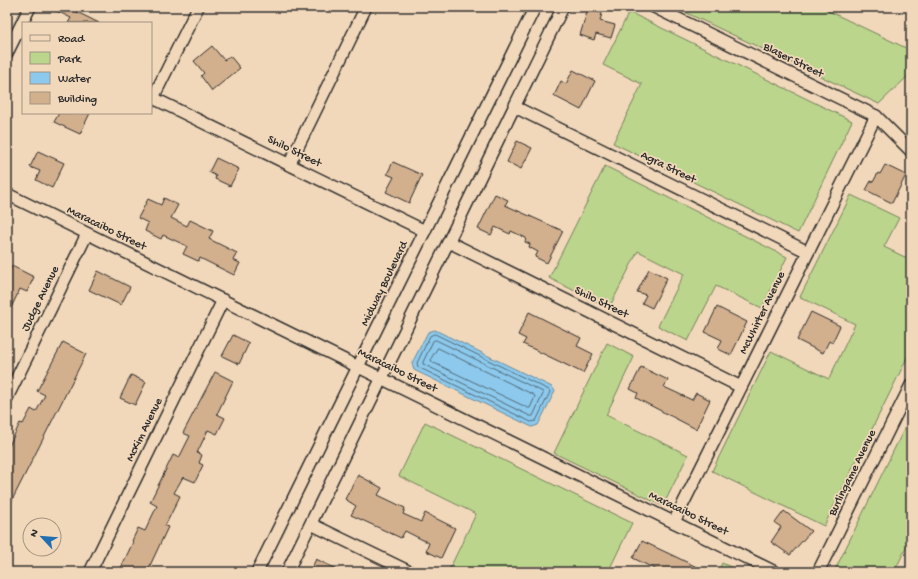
<svg xmlns="http://www.w3.org/2000/svg" width="918" height="579" font-family="'Gochi Hand',sans-serif">
  <style>
    .green { fill: #bbd58c; stroke: #73805c }
    .water { fill: #8cc9ec; stroke: #658a9f }
    .lines { fill: none; stroke-linecap: round; stroke-linejoin: round }
    .shore { stroke: #526a78; stroke-width: 1 }
    .building { fill: #d2b08e; stroke: #2b2b2b }
    .minor-casing { stroke: #2b2b2b; stroke-width: 14 }
    .minor { stroke: #f2d8ba; stroke-width: 11 }
    .labels { text-anchor: middle; dominant-baseline: central; stroke-width: 3.5; stroke-linejoin: round; paint-order: stroke }
    .street-label { font-size: 12px; fill: #2b2b2b; stroke: #f2d8ba }
  </style>
  <rect width="100%" height="100%" fill="#f2d8ba"/>
  <filter id="ink" filterUnits="userSpaceOnUse"><feTurbulence type="fractalNoise" baseFrequency=".025" numOctaves="2"/><feDisplacementMap in="SourceGraphic" scale="8" xChannelSelector="R" yChannelSelector="G"/><feConvolveMatrix kernelMatrix="1 2 1 2 8 2 1 2 1" color-interpolation-filters="sRGB"/></filter>
  <g filter="url(#ink)">
    <g class="green">
      <path d="M674 7H820L906 48 911 53V73L879 104Z"/>
      <path d="M629 12 852 121 798 233 613 143 642 84 603 65Z"/>
      <path d="M605 166 787 257 762 308 716 286 688 341 658 326 684 274 638 251 609 308 549 278Z"/>
      <path d="M851 195 899 218 884 247 911 260V350L824 526 712 471 771 351 829 379 855 324 800 297Z"/>
      <path d="M607 343 634 357 606 415 688 455 663 506 554 453Z"/>
      <path d="M911 415V538L894 572H834Z"/>
      <path d="M425 422 632 523 608 572H448L476 514 399 476Z"/>
      <path d="M722 563 742 572H718Z"/>
    </g>
    <path class="water" d="M435 330 552 387 555 391 538 425 532 427 414 370 412 363 428 332Z"/>
    <g class="lines">
      <g class="shore">
        <path d="M435 334 549 390 550 392 536 421 531 422 418 367 417 363 430 336Z"/>
        <path d="M436 340 543 392V394L533 416H530L423 364V362L433 341Z"/>
        <path d="M438 348 534 395 535 397 530 408H528L432 362 431 359Z"/>
      </g>
    </g>
    <g class="building">
      <path d="M49 7H77L75 11 99 23H68L71 18Z"/>
      <path d="M588 9 602 13 600 21 615 25 611 38 596 34 594 40 580 35Z"/>
      <path d="M212 46 224 60 230 56 240 68 212 91 201 76 204 73 194 61Z"/>
      <path d="M573 70 595 81 581 110 554 96 561 81 566 84Z"/>
      <path d="M59 113H90L80 134 54 122Z"/>
      <path d="M517 141 532 148 521 169 507 162Z"/>
      <path d="M38 151 64 163 52 188 36 180 40 171 30 167Z"/>
      <path d="M216 158 239 169 230 186 215 179 216 176 209 172Z"/>
      <path d="M393 162 422 175 409 203 386 192 394 177 387 174Z"/>
      <path d="M885 165 906 175 892 203 866 190 871 181 873 182 878 173 880 174Z"/>
      <path d="M495 194 508 200 505 205 563 231 547 263 535 257 538 252 529 247 530 244 525 242 526 238 511 231 510 234 495 227 491 235 478 229Z"/>
      <path d="M164 198 178 205 171 218 187 226 190 220 213 231 209 239 237 253 233 260 240 263 234 275 200 258 198 261 183 254 187 246 163 235 161 239 145 231 148 223 138 218 148 199 161 205Z"/>
      <path d="M12 266 34 277 27 292 20 289 7 316V276Z"/>
      <path d="M649 269 667 278 652 308 642 303 646 295 637 292Z"/>
      <path d="M98 271 130 287 121 305 89 290Z"/>
      <path d="M717 307 747 322 731 355 718 349 722 340 705 332Z"/>
      <path d="M529 312 581 338 577 346 593 354 583 373 523 344 526 339 518 335Z"/>
      <path d="M811 312 840 326 832 343 829 341 823 353 797 340Z"/>
      <path d="M233 335 249 343 239 364 222 356Z"/>
      <path d="M63 342 86 354 7 510V450L20 423 23 424 31 409 36 412 45 395 37 391Z"/>
      <path d="M641 367 668 380 664 387 692 400 696 393 710 400 696 429 636 398 638 393 630 389Z"/>
      <path d="M215 372 233 381 217 414 225 418 217 434 208 430 197 453 202 455 199 463 203 465 195 482 183 477 174 493 180 496 165 526 168 527 147 572H119L133 542 132 541 138 528 145 531 157 506 150 502 173 455 179 458 190 436 183 433Z"/>
      <path d="M131 375 146 382 135 405 120 398Z"/>
      <path d="M358 475 382 488 378 495 405 508 403 514 421 522 425 513 455 528 441 558 426 551 429 543 405 531 401 538 351 515 356 506 345 499Z"/>
      <path d="M784 511 811 531 790 555 771 542 781 527 775 523Z"/>
      <path d="M642 541 674 556 707 572H661L633 558Z"/>
      <path d="M316 559 324 563 343 572H310Z"/>
    </g>
    <g class="lines">
      <g class="minor-casing">
        <g id="minor">
          <path d="M654 7 876 116 911 151"/>
          <path d="M7 53 30 7"/>
          <path d="M151 97 425 231"/>
          <path d="M153 98 198 7"/>
          <path d="M515 107 808 252"/>
          <path d="M289 165 366 7"/>
          <path d="M7 194 775 572"/>
          <path d="M449 242 741 387"/>
          <path d="M7 398 87 234"/>
          <path d="M674 522 876 116"/>
          <path d="M311 524 410 572"/>
          <path d="M90 572 223 300"/>
          <path d="M257 572 535 7"/>
          <path d="M287 572 563 7"/>
          <path d="M818 572 911 385"/>
        </g>
      </g>
      <use href="#minor" class="minor"/>
    </g>
  </g>
  <g class="labels">
    <g class="street-label">
      <text transform="translate(793 61) rotate(26)">Blaser Street</text>
      <text transform="translate(294 152) rotate(26)">Shilo Street</text>
      <text transform="translate(668 168) rotate(26)">Agra Street</text>
      <text transform="translate(106 229) rotate(26)">Maracaibo Street</text>
      <text transform="translate(385 284) rotate(-64)">Midway Boulevard</text>
      <text transform="translate(41 299) rotate(-64)">Judge Avenue</text>
      <text transform="translate(601 303) rotate(26)">Shilo Street</text>
      <text transform="translate(763 313) rotate(-64)">McWhirter Avenue</text>
      <text transform="translate(397 371) rotate(26)">Maracaibo Street</text>
      <text transform="translate(145 430) rotate(-64)">McKim Avenue</text>
      <text transform="translate(853 473) rotate(-64)">Burlingame Avenue</text>
      <text transform="translate(688 514) rotate(26)">Maracaibo Street</text>
    </g>
  </g>
  <rect width="918" height="579" fill="none" stroke="#f2d8ba" stroke-width="24"/>
  <rect x="12" y="12" width="894" height="555" fill="none" stroke="#2b2b2b" stroke-width="1.5" filter="url(#ink)"/>
  <rect x="22" y="22" width="130" height="92" fill="#f2d8ba" stroke="#a29381"/>
  <rect x="30" y="35" width="20" height="6" fill="#f2d8ba" stroke="#a29381"/>
  <text x="58" y="42" font-size="12" fill="#2b2b2b">Road</text>
  <rect x="30" y="52" width="20" height="12" fill="#bbd58c" stroke="#a29381"/>
  <text x="58" y="62" font-size="12" fill="#2b2b2b">Park</text>
  <rect x="30" y="72" width="20" height="12" fill="#8cc9ec" stroke="#a29381"/>
  <text x="58" y="82" font-size="12" fill="#2b2b2b">Water</text>
  <rect x="30" y="92" width="20" height="12" fill="#d2b08e" stroke="#a29381"/>
  <text x="58" y="102" font-size="12" fill="#2b2b2b">Building</text>
  <g transform="translate(42 537) rotate(296)"><circle r="19" fill="#f2d8ba" stroke="#a29381"/>
  <path d="M0-3L7 15L0 10L-7 15Z" fill="#1f6fb2"/>
  <text y="-6" font-size="11" font-weight="bold" text-anchor="middle" fill="#2b2b2b">N</text>
  </g>
</svg>
